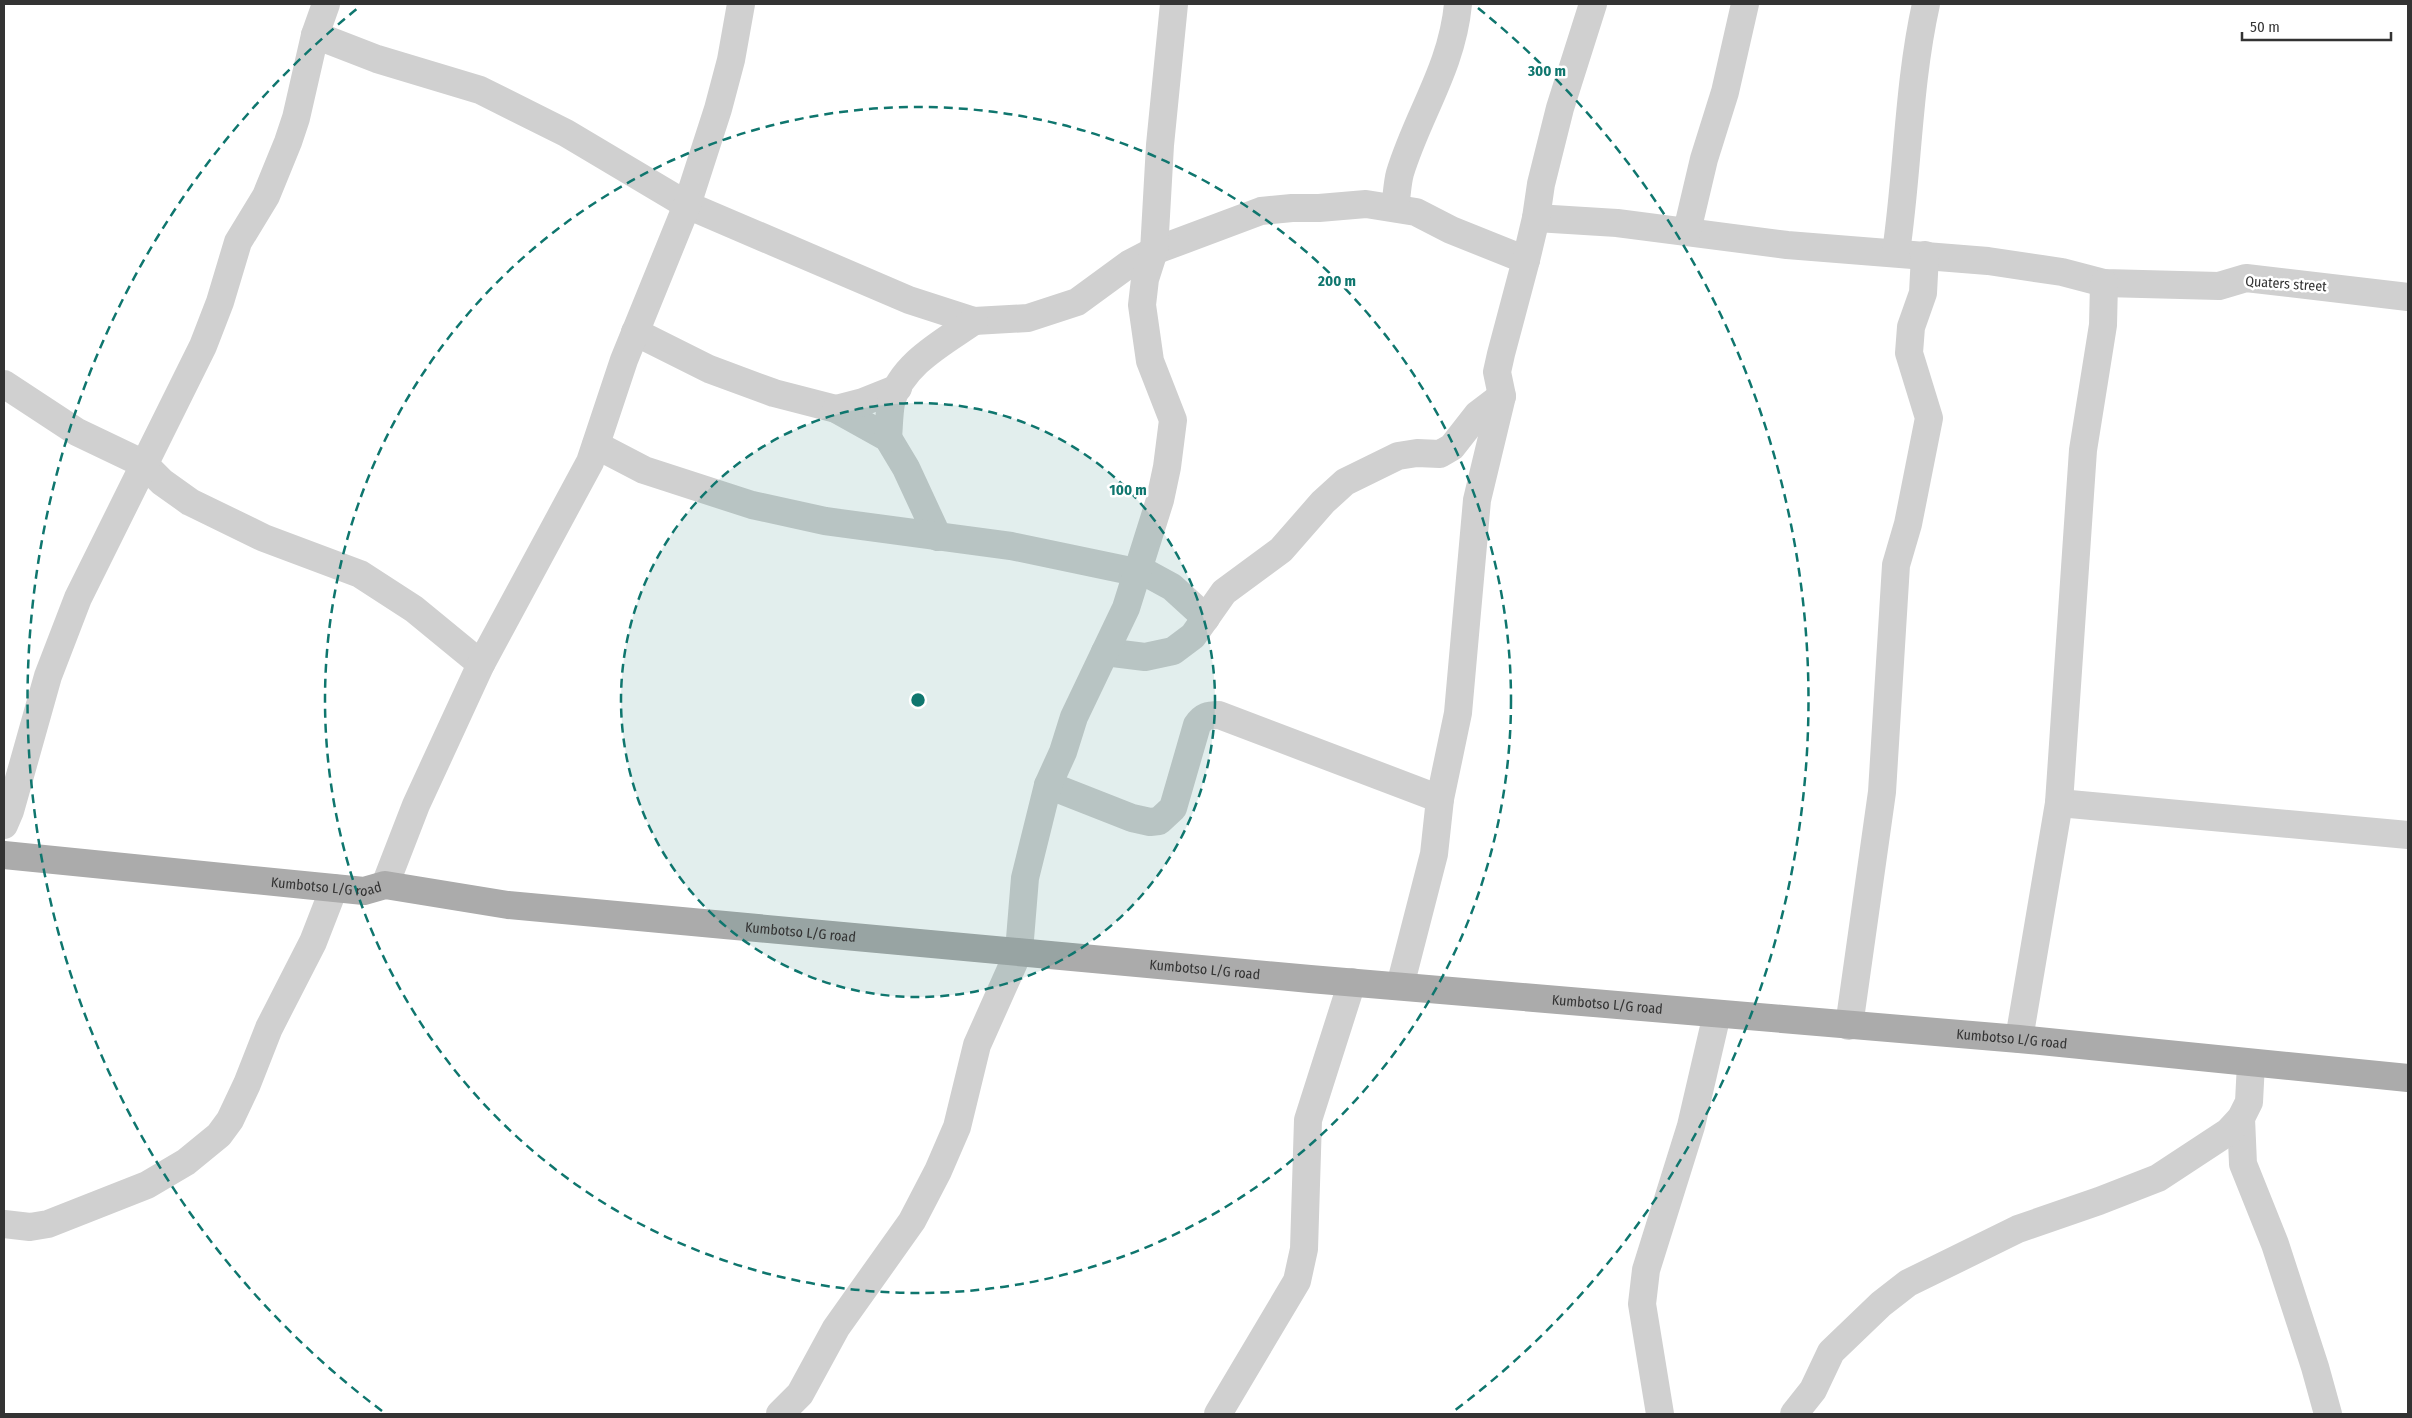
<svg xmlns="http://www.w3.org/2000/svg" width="2412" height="1418" font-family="'Fira Sans Condensed',sans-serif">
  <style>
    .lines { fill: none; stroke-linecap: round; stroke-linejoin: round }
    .minor { stroke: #d0d0d0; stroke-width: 28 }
    .major { stroke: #ababab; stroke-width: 28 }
    .ring { fill: none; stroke: #0f766e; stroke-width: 2.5; stroke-dasharray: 9 6 }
    .labels { text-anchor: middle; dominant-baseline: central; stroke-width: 5; stroke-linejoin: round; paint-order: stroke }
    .street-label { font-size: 14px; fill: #333; stroke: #fff }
    .centre { fill: #0f766e; stroke: #fff; stroke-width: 2.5 }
    .ring-label { font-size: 15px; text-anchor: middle; font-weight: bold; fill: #0f766e; stroke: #fff; stroke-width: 5; stroke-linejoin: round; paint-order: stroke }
  </style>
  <rect width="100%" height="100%" fill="#fff"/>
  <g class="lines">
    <g class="minor">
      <path d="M315 35 377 59 480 90 566 133 687 205 909 300 974 321 1028 318 1077 302 1129 264 1154 251 1261 211 1292 208H1319L1366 204 1416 212 1451 230 1526 260"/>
      <path d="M1395 207C1397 196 1397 184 1400 173 1418 114 1452 68 1458 4"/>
      <path d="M1536 218 1617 223 1787 245 1988 261 2062 272 2104 283 2219 286 2246 278 2408 297"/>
      <path d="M1687 231 1704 159 1725 92 1745 4"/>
      <path d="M1896 252C1908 170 1908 85 1926 4"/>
      <path d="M635 332 709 369 774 393 836 409 888 438 906 468 938 537"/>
      <path d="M4 384 77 432 144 464 162 482 190 502 264 538 360 574 414 609 481 664"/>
      <path d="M836 409 863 402 898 388"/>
      <path d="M888 438C889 427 889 414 891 403 901 364 944 342 974 321"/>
      <path d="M596 445 644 470 752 505 825 521 1011 546 1150 575 1172 587 1206 618"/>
      <path d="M1105 652 1145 657 1173 651 1193 636 1224 592 1281 550 1323 502 1345 482 1398 456 1417 453 1440 454 1452 447 1477 415 1502 396"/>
      <path d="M1048 785 1132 818 1150 822 1159 821 1173 808 1197 725C1203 716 1208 715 1219 715L1440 799"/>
      <path d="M2059 803 2408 835"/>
      <path d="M4 825 10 811 48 676 78 598 203 346 220 302 238 242 266 196 288 142 296 118 315 35 326 4"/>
      <path d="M385 885 416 805 481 664 590 462 624 360 687 205 718 109 731 60 741 4"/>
      <path d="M1400 986 1434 854 1440 799 1458 713 1477 500 1502 396 1497 372 1501 354 1526 260 1536 218 1541 184 1560 108 1593 4"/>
      <path d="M1849 1026 1882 792 1896 565 1908 524 1929 418 1909 353 1911 327 1923 293 1925 255"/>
      <path d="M2019 1039 2059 803 2083 450 2103 325 2104 283"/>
      <path d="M2241 1118 2243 1164 2275 1244 2315 1367 2328 1414"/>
      <path d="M4 1224 30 1227 48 1224 147 1185 186 1162 219 1135 230 1120 247 1084 269 1028 313 942 334 888"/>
      <path d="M780 1414 800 1394 836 1328 912 1221 938 1171 957 1127 977 1045 1019 951 1025 878 1048 785 1063 752 1074 717 1126 608 1160 500 1167 467 1173 420 1150 361 1142 305 1145 279 1154 251 1160 145 1174 4"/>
      <path d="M1218 1414 1297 1281 1304 1249 1308 1120 1352 982"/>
      <path d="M1660 1414 1642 1304 1646 1270 1691 1126 1717 1014"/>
      <path d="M1794 1414 1813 1390 1831 1352 1881 1304 1908 1283 2018 1229 2099 1201 2158 1178 2228 1132 2241 1118 2249 1102 2251 1063"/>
    </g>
    <path class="major" id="s1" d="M4 855 364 891 385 885 508 905 1310 979 2019 1039 2408 1078"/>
  </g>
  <circle cx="918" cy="700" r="297" fill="#0f766e" fill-opacity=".12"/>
  <g class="ring">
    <circle cx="918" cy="700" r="297"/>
    <circle cx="918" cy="700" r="593"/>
    <path d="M382 1411A890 890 0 0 1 358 8M1478 8A890 890 0 0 1 1454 1411"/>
  </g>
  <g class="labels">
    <g class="street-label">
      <text transform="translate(2286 284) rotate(4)">Quaters street</text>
      <text stroke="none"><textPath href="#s1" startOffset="324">Kumbotso L/G road</textPath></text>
      <text stroke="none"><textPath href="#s1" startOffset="802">Kumbotso L/G road</textPath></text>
      <text stroke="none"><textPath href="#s1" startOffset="1208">Kumbotso L/G road</textPath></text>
      <text stroke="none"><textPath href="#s1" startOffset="1612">Kumbotso L/G road</textPath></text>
      <text stroke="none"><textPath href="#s1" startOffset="2018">Kumbotso L/G road</textPath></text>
    </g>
  </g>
  <circle cx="918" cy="700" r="8" class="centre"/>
  <g class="ring-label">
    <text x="1547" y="76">300 m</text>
    <text x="1337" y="286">200 m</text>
    <text x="1128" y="495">100 m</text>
  </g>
  <rect width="2412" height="1418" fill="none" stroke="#333333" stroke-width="10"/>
  <path d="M2242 32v8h149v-8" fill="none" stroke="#333333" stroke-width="2.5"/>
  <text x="2250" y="32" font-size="15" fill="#333333" stroke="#ffffff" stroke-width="4" paint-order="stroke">50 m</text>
</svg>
